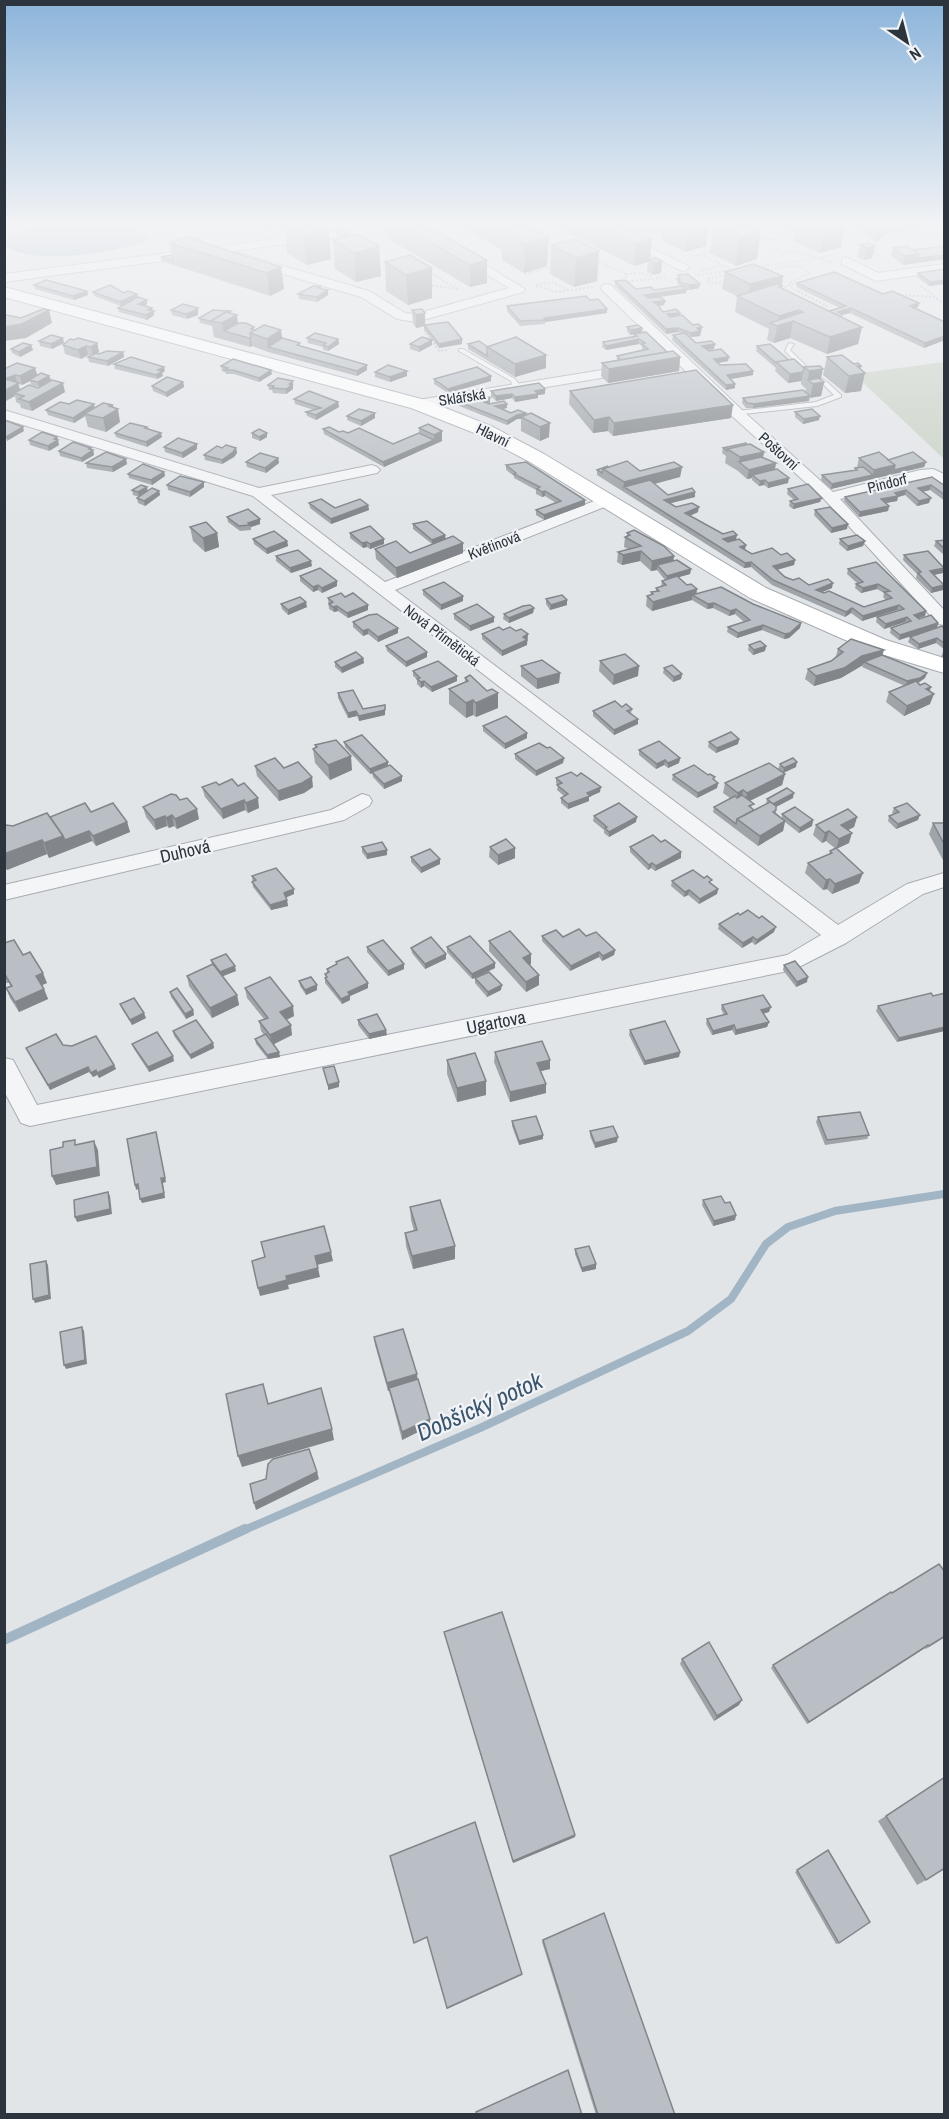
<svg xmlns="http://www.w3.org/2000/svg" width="949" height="2119" font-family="'Archivo Narrow',sans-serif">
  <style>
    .green { fill: #c8d1c4 }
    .water { fill: #a1b5c4 }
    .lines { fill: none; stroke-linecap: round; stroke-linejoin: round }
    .stream-far1 { stroke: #a1b5c4; stroke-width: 8 }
    .stream { stroke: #a1b5c4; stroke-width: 10 }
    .lane-casing { stroke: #a8acb2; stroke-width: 2 }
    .street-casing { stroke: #a8acb2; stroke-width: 2 }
    .secondary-casing { stroke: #a8acb2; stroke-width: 2 }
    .path { stroke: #b8bbc0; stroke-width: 2; stroke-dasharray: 2 2; stroke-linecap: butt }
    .lane { fill: #f4f5f7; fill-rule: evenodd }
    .street { fill: #f4f5f7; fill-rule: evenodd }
    .secondary { fill: #fff; fill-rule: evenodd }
    .wall { fill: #9fa4a9 }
    .shaded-wall { fill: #82868a }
    .building { fill: #b9bfc5; stroke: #82868a; stroke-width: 1.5 }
    .labels { text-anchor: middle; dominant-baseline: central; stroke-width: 4.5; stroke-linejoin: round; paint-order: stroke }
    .far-street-label { font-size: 15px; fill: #2c343e; stroke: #f1f3f6 }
    .street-label { font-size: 18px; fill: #2c343e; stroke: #f1f3f6 }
    .near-water-label { font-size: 24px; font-style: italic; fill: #3a556e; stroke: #f1f3f6 }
  </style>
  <rect width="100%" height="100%" fill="#e2e5e8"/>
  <path class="green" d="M944 362V459L854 374Z"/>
  <path class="water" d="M41 225H125L150 240C117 252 36 267 6 246L5 241 11 236Z"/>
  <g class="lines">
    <path class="stream-far1" d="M242 1531 480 1428 688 1331 731 1299 766 1244 788 1227 835 1211 944 1194"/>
    <path class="stream" d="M4 1640 245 1529"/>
    <g class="lane-casing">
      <g id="lane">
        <path d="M789 343 794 344 790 350 814 374 827 382 841 395V397L817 406 734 415V411H737L816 402 834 395 823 384 810 376 785 351Z"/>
        <path d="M459 349H463L515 379 519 384 518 388 513 389 511 381 459 351Z"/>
      </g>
    </g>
    <g class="street-casing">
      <g id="street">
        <path d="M7 225H22L4 233V226Z"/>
        <path d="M385 225H419L525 289 523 292 416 322 397 319 361 297 225 257 222 253 4 282V274ZM409 228 509 288 416 314 405 313 369 291 233 251Z"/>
        <path d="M591 225H605L690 267 684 271 680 270Z"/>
        <path d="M741 225H756L778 236 776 238H768Z"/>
        <path d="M846 257 878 273 944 264V271L876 281 842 264V258Z"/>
        <path d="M607 284 611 285 742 410 833 492 920 470 933 469 944 474V485L930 479 920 480 840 499 944 610V625L938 624 825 500 732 416 603 291 601 288 603 285Z"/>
        <path d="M633 365 638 366 640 369 638 372 418 408 411 404 418 400Z"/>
        <path d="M4 410 259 488 372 465 377 467 380 470 377 473 271 495 385 582 602 498H612L615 501 612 504 395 590 838 925 907 884 944 873V887L923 894 846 943 793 970 30 1126 21 1123 4 1091V1058L13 1060 37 1105 787 955 821 935 253 496 4 419Z"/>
        <path d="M362 794 369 796 372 801 369 806 344 820 4 900V885L331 810Z"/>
      </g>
    </g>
    <g class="secondary-casing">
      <path id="secondary" d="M4 287 425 400 491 426 544 454 766 588 886 640 944 658V673L868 650 750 598 530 462 477 434 411 408 4 297Z"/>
    </g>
    <g class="path">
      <path d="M532 225 568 244"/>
      <path d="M835 225 886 261"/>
      <path d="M443 226 454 225"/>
      <path d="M798 239 786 243 819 258"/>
      <path d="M380 244 407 259"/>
      <path d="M776 249 813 256"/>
      <path d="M774 251 790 254"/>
      <path d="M700 254 731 269"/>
      <path d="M831 255 819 258 832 263"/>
      <path d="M693 256 715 250"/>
      <path d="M595 260 626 274"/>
      <path d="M791 266 803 267 809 273 789 283 790 287 827 306 826 310C796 315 805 305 787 293 780 288 766 283 757 280 739 276 724 288 707 281L709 278Z"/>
      <path d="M755 267 819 258"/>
      <path d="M701 271 723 265"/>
      <path d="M429 272 459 290"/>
      <path d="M524 274 555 266"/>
      <path d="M698 275 735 270"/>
      <path d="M624 282 667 277"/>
      <path d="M626 282V274L641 273 653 277"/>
      <path d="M428 285 456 289"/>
      <path d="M536 285 552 282 568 290"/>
      <path d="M536 286 557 292 593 287"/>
      <path d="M921 286 944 304"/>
      <path d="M777 289 801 282"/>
      <path d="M897 295 936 297"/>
      <path d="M424 330 439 351 448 350"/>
    </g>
    <use href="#lane" class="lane"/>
    <use href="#street" class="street"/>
    <use href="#secondary" class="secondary"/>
  </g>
  <g class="wall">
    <path d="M261 225H320L331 259 307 265 287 253 285 227 264 229Z"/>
    <path d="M386 225H424L487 260V283L470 287 387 238Z"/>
    <path d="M463 225H520L547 266 524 273 502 260V250L463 228Z"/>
    <path d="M553 225H621L650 260 662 261 661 273 653 275 647 272 648 262 634 266Z"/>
    <path d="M630 225H748L757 259 736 266 710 253 713 229 709 227 706 246 685 252 661 240V231L650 234Z"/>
    <path d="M776 225H845L841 247 820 253 794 242 795 233Z"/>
    <path d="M858 225H945L936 228 934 226 893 232V233L881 235 880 240 874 241 858 229Z"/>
    <path d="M336 231 349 236 381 276 356 282 335 269 333 240 337 239Z"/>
    <path d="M169 241 201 242 281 267 284 289 270 296 161 261V257L172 255Z"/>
    <path d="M551 245 599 251 597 281 574 287 550 274Z"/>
    <path d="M860 245 875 246 872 258 864 260 857 257Z"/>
    <path d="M893 248 913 250 945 259 903 265 891 256Z"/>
    <path d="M385 262 432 268V298L408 305 386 291Z"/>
    <path d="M945 269V284L929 286 917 277 918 273Z"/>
    <path d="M725 272 783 276 782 289 829 311 840 308 796 287 797 283 883 294 919 303 918 307 915 308 945 322V340L924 348 850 313 842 315V317L862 327 858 344 827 354 790 338 774 343 767 340 769 329 735 312 737 296 722 289Z"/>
    <path d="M678 275 699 288 689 290 687 289 686 293 660 297 665 301 664 305 659 306 663 312 679 316 693 325 702 327 700 336 691 337 688 336 696 343 714 349 707 350 728 361 718 363 720 365 753 375 730 379 735 388 726 390 672 340 673 335 682 334 678 332 666 334 615 286V281L636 289 654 290 680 286 677 283Z"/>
    <path d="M34 285 87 291 88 295 74 300 35 289Z"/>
    <path d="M320 287V289L328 290V295L317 302 299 299 298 294Z"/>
    <path d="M93 292 124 293 137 294V297L147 304 144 306 152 308 154 315 147 320 119 312 118 308 121 306 94 296Z"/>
    <path d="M590 300 607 309V313L545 322V324L520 326 507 311V306Z"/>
    <path d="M198 308V315L187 319 172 315 171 310Z"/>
    <path d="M412 310 425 313V325L462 339V344L439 348 424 330V326L416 328 413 323Z"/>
    <path d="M231 314 238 323 254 327V330L300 343V346L367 365V370L357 376 268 352 252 346 250 347 214 337 212 326 200 323 199 318Z"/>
    <path d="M627 327 642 328V333L630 335 627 331Z"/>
    <path d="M634 334 667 352 680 357 679 371 608 383 601 376 602 363 617 360V356L644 350 642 349V346L639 344 606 350 602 347 603 342 634 337Z"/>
    <path d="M307 338 338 339 339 344 328 351 323 350V347L308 343Z"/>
    <path d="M74 340 97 343 99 352 97 354H99L123 352 124 357 108 366 89 362 88 357 92 356 88 355 81 359 65 354 63 345Z"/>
    <path d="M432 340V345L419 352 410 349V344Z"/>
    <path d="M39 341 64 343 52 349 40 346Z"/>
    <path d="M468 344 546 355V368L515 377 468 349Z"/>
    <path d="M31 345 33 350 20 357 12 353 11 349Z"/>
    <path d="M757 346 804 367 821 380 824 382 821 396 809 397V401L753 408H746L742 403 743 398 805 392 806 389 801 384V381L788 383 775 371 776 368 756 351Z"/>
    <path d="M827 357 861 366 860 369 861 391 845 393 823 375Z"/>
    <path d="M114 364 165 371 162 373 163 376 157 379 115 369Z"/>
    <path d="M221 366 272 374 259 382 234 374H226L225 372 222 371Z"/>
    <path d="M35 368 37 376H49L51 380 39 387 31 385 30 381 22 385 19 384 20 390 38 388 65 392 32 411 21 408 20 404 16 402 15 396 4 402V369Z"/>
    <path d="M407 371V376L390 382 375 377V372Z"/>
    <path d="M491 376V381L448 393 434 384V379Z"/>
    <path d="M293 381V389L286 394 273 393 272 390H269L268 385Z"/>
    <path d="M183 382 184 387 167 397 153 391 152 386Z"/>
    <path d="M491 391 545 394 538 395V398L515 402 512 398 496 401 491 396Z"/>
    <path d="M570 391 731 418 613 436 608 431 593 433 569 404Z"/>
    <path d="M294 399 338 402 339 407 316 420 307 416 306 412 314 410 295 404Z"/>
    <path d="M459 402 490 403 489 404 507 408 502 409 511 413H526V415L531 413 549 437 540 441 521 431V419H517L507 425 459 406Z"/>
    <path d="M69 404H94V408L113 407 120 422 106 432 88 427 85 416 74 423 48 415 46 410Z"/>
    <path d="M795 412 819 420 803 424 795 417Z"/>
    <path d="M347 416 375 418 361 426 347 420Z"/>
    <path d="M428 424 442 441 384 467 324 434 323 429 348 433 393 444 419 433V428Z"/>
    <path d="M147 427V429L162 437 147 447 116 437 115 433Z"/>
    <path d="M252 433H267V437L260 441 252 438Z"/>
    <path d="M57 437 59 445 49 451 30 445 29 440Z"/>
    <path d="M747 445 764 452 763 457 776 463 775 470 788 483 768 488 764 485 759 486 752 480V478L747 479 738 471 725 463 726 456 722 453 723 448Z"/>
    <path d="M164 447 197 449 183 458 165 452Z"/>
    <path d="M91 448 92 450H93L94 455 82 462 60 456 59 451Z"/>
    <path d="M222 448H236L237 453 234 457 222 464 205 460 204 455Z"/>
    <path d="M278 458 279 463 266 473 247 467 246 462Z"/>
    <path d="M859 458 888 460 926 462 924 467 831 489 821 480 822 475 855 470V468L857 467Z"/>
    <path d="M86 463 127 464 113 472 87 468Z"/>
    <path d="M506 465 585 505 544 520 536 515V510L556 503 545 496 542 497 536 494V490L514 478V476L506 470Z"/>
    <path d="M608 466 640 471 682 467 680 477 655 484 668 495 695 492V497L670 503 676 507 698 512 690 516 723 534 736 540 745 550 752 554 781 555 795 560 794 565 777 570 785 577 793 580 809 585 832 588 822 592 864 607 886 600 883 597 884 593 877 589 861 593 855 588 856 584 857 583 847 574 848 569 876 562 926 611 925 616 918 618 938 623 937 628 899 640 890 633 891 628 906 623 905 622 884 629 876 622 877 617 898 611 897 610 862 621 851 613 845 617 772 585 751 567 744 568 597 475V470Z"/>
    <path d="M164 472 165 476 152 485 129 478 128 474Z"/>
    <path d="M932 477 945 486V501L930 490 922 492 929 503 917 506 905 495 898 497 897 501 886 503 889 506 888 511 859 517 844 501 845 497Z"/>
    <path d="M204 482V487L190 497 168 490 167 485Z"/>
    <path d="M788 489 820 502 793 509 789 506 790 501 794 500 787 494Z"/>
    <path d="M132 490 159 491 160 495 145 506 138 503 137 498 139 497 133 495Z"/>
    <path d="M309 503 335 508 368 505 369 510 331 524 310 508Z"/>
    <path d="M815 510 847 529 831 533 814 515Z"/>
    <path d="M227 517 260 524 251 527V530L240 531 228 522Z"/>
    <path d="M413 524 446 539 463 543V553L397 578 376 559 375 549 410 553 432 544 413 529Z"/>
    <path d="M190 527 217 533 219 547 205 552 193 541Z"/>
    <path d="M350 533 384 544 370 549 367 547 363 548 350 538Z"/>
    <path d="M627 533 674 560 691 569 690 574 678 577 687 585 697 589 696 594 753 604 801 623 800 628 789 638 784 639 762 630 737 638 727 632 728 627 744 622 735 614 729 616 713 608 707 609 692 600 652 611 646 606 647 596 651 595V592L656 591V588L661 587 662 581 665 580 657 570 651 571 640 561 622 565 617 562 618 552 628 549 624 547 625 537 627 536Z"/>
    <path d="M253 539 287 541 288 546 267 554 254 544Z"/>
    <path d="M840 539 865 541 863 546 847 551 839 544Z"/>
    <path d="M945 540V556L934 546 936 541Z"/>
    <path d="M904 555 943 573 934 575 943 590 931 593 916 578 917 574 903 560Z"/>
    <path d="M276 556 312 566 291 573 276 561Z"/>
    <path d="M300 576 337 586 322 593 318 590 313 592 300 581Z"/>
    <path d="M423 590 463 596V601L441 610 423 595Z"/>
    <path d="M345 597 368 605V610L348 618 338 611 334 612 329 609 328 598Z"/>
    <path d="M546 599 567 605 550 610 546 604Z"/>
    <path d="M281 604 307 607 288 615 282 609Z"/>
    <path d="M534 608 533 613 509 623 503 619 504 614Z"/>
    <path d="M454 614 494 617V622L470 631 454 619Z"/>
    <path d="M353 622 398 633 378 642 368 634 363 636 353 627Z"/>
    <path d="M945 629V650L936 643 918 649 908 642 910 637Z"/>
    <path d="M503 630 528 639 527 640V645L502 656 482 639V634Z"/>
    <path d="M749 645 766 646 765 651 753 655 748 650Z"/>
    <path d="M386 646 427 657 406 667 387 651Z"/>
    <path d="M838 649 882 655 925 678 918 683 930 691V704L904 716 886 702 889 692 905 686 862 667 863 665 841 678 814 686 805 679 808 669 831 661 836 656Z"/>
    <path d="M945 651V658L941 657 943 652Z"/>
    <path d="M363 658 364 663 342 673 335 667V662Z"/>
    <path d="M600 661 638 676 613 685 599 671Z"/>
    <path d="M521 666 560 673 559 683 537 689 521 676Z"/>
    <path d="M664 668 682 674 681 679 673 682 663 673Z"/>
    <path d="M413 671 457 676V681L432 692 424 686 421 688 417 684V679L413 676Z"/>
    <path d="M465 678 498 708 476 717 473 715 466 718 449 704V689L465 682Z"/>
    <path d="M338 693 363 709 385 705V715L359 721 357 716 348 718 338 698Z"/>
    <path d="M622 707 632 709 631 714 638 724 614 735 593 716V711Z"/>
    <path d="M483 726 527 733V738L505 749 483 731Z"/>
    <path d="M739 739 738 744 716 753 708 747 709 742Z"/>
    <path d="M344 742 388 765 402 781 384 789 373 777 372 773 370 774 345 747Z"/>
    <path d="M315 745 352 770 330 780 315 763 313 749 315 748Z"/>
    <path d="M547 748 564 758 563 763 536 776 515 759V754Z"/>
    <path d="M639 750 680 758 679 763 668 768 664 765 656 769 639 755Z"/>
    <path d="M780 764 796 767 783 773 778 769Z"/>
    <path d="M255 766 284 768 313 787 304 793 279 801 257 776Z"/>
    <path d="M785 774 782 785 750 801 752 809 754 810 766 804 767 799 793 798 776 807V813L782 818V814L813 820 812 826 799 833 785 822 783 831 758 846 713 812 714 807 730 798 723 793 725 783Z"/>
    <path d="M673 775 715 781 718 783 717 788 697 798 672 780Z"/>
    <path d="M556 778 600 792 589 797V801L568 809 561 803V798L564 796 557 790 558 785 556 783Z"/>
    <path d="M219 785 259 808 248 813 245 810 223 819 205 797 202 787Z"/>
    <path d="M143 807 199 819 177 829 174 826 169 828 167 826 156 830 146 817Z"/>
    <path d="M894 808 918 820 896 829 888 821 889 816 894 814 892 813Z"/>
    <path d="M91 812 127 822 130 832 96 846 92 841 49 858 47 854 7 870 4 866V826H13L50 817Z"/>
    <path d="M594 816 636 822 609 837 604 833V830L593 821Z"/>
    <path d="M857 817 854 827 848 830 849 843 836 849 826 841 822 843 813 835 816 825Z"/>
    <path d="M933 823H945V862H944L929 834Z"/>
    <path d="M362 847 387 850V855L367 859 362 852Z"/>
    <path d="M490 847 515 858 498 865 489 857Z"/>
    <path d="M630 847 681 858 655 871 651 868 648 870 630 852Z"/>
    <path d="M830 851 859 883 832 894 827 889 823 890 805 873 808 863 829 855Z"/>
    <path d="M411 857 440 864 421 873 411 862Z"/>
    <path d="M252 876 294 894 286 897 288 906 271 910 253 887Z"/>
    <path d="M672 881 711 884 718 889 717 894 699 904 688 895 684 897 671 886Z"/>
    <path d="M740 915 774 932 755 945 752 942 742 948 718 929 719 924Z"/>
    <path d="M542 936H586L615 950 614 955 602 961 599 957 570 971 542 941Z"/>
    <path d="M489 941 531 954V964L529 965 539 975V985L526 992 489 951Z"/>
    <path d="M4 943 23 955 47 983 42 985 48 999 19 1012 10 998 6 988 10 986 9 983H4Z"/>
    <path d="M367 947 404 969 388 976 367 952Z"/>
    <path d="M447 947 495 968 472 979 447 952Z"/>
    <path d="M411 948 446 959 425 969 412 953Z"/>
    <path d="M211 960 236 971 222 976 237 995 239 1005 212 1018 189 986 187 976 212 965Z"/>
    <path d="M336 962 368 983V988L350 996V1000L342 1004 325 983V978L326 977 325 974 327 973V969L336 965Z"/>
    <path d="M784 965 807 982 796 987 783 970Z"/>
    <path d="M475 978 501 990 487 997 475 983Z"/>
    <path d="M299 981 317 990 306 995 300 986Z"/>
    <path d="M245 988 294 1016 286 1020 292 1035 274 1044 280 1057 268 1059 256 1044 255 1039 264 1035 261 1031 259 1021 264 1019 247 998Z"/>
    <path d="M170 992 193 1010 194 1015 186 1019 171 997Z"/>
    <path d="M933 996 897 1042 876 1011 878 1006Z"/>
    <path d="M120 1004 146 1018 132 1025 122 1009Z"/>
    <path d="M722 1005 769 1012 763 1014 769 1022 767 1027 735 1035 732 1030 712 1035 706 1024 707 1019 724 1015 721 1009Z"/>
    <path d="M358 1020 387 1035 369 1039 358 1025Z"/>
    <path d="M630 1030 680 1052 679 1057 644 1065 629 1035Z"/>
    <path d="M173 1031 213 1043 214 1048 191 1059 174 1036Z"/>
    <path d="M132 1044 174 1061 149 1072 134 1049Z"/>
    <path d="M63 1045 114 1065 116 1069 99 1078 97 1075 93 1077 89 1072 50 1090 26 1048Z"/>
    <path d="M495 1052 550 1060V1069L541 1071 546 1093 510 1102 494 1062Z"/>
    <path d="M447 1060 486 1081V1095L457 1102 447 1074Z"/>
    <path d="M818 1117 869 1135 867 1139 825 1145 816 1122Z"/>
    <path d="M512 1121 543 1135V1139L519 1145 512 1126Z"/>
    <path d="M590 1131 617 1142 595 1148 590 1136Z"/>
    <path d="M703 1200 725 1203 736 1215 735 1220 713 1226 702 1205Z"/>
    <path d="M410 1207 455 1246V1259L413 1269 406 1246 405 1233 414 1231 411 1220Z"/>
    <path d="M575 1249 596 1264V1269L582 1272 575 1254Z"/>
    <path d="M374 1337 417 1380 430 1419V1426L402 1440 389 1390 388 1391 375 1345Z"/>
    <path d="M892 1593 945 1637 926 1649 925 1648 807 1724 771 1668 773 1665Z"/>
    <path d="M444 1632 575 1837 513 1863Z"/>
    <path d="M682 1659 739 1705 714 1721 680 1664Z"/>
    <path d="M945 1777 926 1880 917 1885 878 1821Z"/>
    <path d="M828 1850 839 1943 836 1944 795 1872Z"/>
    <path d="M543 1940 675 2115H596L542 1942Z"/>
  </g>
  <g class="shaded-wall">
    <path d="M264 225H285V227L264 229Z"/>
    <path d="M521 225V241L505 233V229Z"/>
    <path d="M651 225H662L661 231 650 234Z"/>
    <path d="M688 225H709L706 246 685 252Z"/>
    <path d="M826 225H845L841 247 820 253Z"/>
    <path d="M916 225H935L934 226 893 232V233L880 236H881L880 240 874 241 877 232 892 228Z"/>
    <path d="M937 225H945V227L936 228Z"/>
    <path d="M329 230 331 259 307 265 304 236Z"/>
    <path d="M761 230 757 259 736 266 740 237Z"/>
    <path d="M349 233 350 245H342L341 234Z"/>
    <path d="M549 237 547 266 524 273 525 244Z"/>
    <path d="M652 239 650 261 648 260V262L634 266 636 244Z"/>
    <path d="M379 246 381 276 356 282 354 253Z"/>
    <path d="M875 246 872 258 864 260 867 248Z"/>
    <path d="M599 251 597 281 574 287 576 258Z"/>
    <path d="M919 254 945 255V259L903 265 905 256Z"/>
    <path d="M487 260V283L470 287V265Z"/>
    <path d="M662 261 661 273 653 275 654 263Z"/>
    <path d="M281 267 284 289 270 296 267 273Z"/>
    <path d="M432 268V298L408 305 406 275Z"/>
    <path d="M783 276 779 303 748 301 750 284Z"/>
    <path d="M945 280V284L929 286 930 282Z"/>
    <path d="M700 284 699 288 689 290V285Z"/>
    <path d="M687 289 686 293 644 299V295Z"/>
    <path d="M328 290V295L317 302V297Z"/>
    <path d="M87 291 88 295 74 300 73 296Z"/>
    <path d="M137 294 138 299 121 306 120 302Z"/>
    <path d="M147 300V304L139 309 138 304Z"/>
    <path d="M665 301 664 305 652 307 653 302Z"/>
    <path d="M919 303 918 307 908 310 910 306Z"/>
    <path d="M152 308V312L154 311V315L147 320 146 315 148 310Z"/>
    <path d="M198 308V315L187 319 186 314Z"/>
    <path d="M851 308 850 313 842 315 841 319 838 312Z"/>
    <path d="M607 309V313L545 322V320L544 318Z"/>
    <path d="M49 310 52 323 26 338 4 341V327Z"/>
    <path d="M799 310 796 322 793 321 790 338 774 343 779 316Z"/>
    <path d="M425 313V326L416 328V315Z"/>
    <path d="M680 313 679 317 667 319V314Z"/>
    <path d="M237 315 239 332 224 331 222 323Z"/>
    <path d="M702 327 700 336 691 337V333L697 328Z"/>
    <path d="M862 327 858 344 827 354 830 337Z"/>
    <path d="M642 328V333L630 335 631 330Z"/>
    <path d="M678 328V332L666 334V329Z"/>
    <path d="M281 330 283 343 268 347 267 339Z"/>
    <path d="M945 336V340L924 348 925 343Z"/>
    <path d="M251 337 252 346 250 347 249 338Z"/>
    <path d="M63 338 64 343 52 349 51 344Z"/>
    <path d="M338 339 339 344 328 351V347Z"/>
    <path d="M462 339V344L439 348V344Z"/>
    <path d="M639 339V344L606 350V346Z"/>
    <path d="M432 340V345L419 352V347Z"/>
    <path d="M97 343 99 352 93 356 91 347Z"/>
    <path d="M715 344 714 349 701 351 702 346Z"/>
    <path d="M31 345 33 350 20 357 19 352Z"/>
    <path d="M86 346 88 355 81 359 78 350Z"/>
    <path d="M123 352 124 357 108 366 107 361Z"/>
    <path d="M546 355V368L515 377V364Z"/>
    <path d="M680 357 679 371 608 383 609 369Z"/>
    <path d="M729 357 728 361 713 364 714 359Z"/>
    <path d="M367 365V370L357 376V371Z"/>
    <path d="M857 366H861L859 374 865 373 861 391 845 393 849 376Z"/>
    <path d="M164 367 165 371 162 373 163 376 157 379 156 375 158 370Z"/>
    <path d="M35 368 38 377 29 380 30 381 22 385 20 376Z"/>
    <path d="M823 369 820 383 824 382 821 396 810 398 813 384 808 380 809 371Z"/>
    <path d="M271 370 272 374 259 382V378Z"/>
    <path d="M407 371V376L390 382V377Z"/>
    <path d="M753 371V375L726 380 727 375Z"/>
    <path d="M803 372 801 381 788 383 790 374Z"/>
    <path d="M15 375 21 393H14L15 396 4 402 5 379Z"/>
    <path d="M49 376 51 380 39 387 38 382Z"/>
    <path d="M491 376V381L448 393V389Z"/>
    <path d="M293 381V389L286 394V389L289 384Z"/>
    <path d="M183 382 184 387 167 397 166 393Z"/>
    <path d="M63 383 65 392 32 411 29 402Z"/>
    <path d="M735 384V388L726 390V385Z"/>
    <path d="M545 389V394L538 395V398L515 402V397L535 391Z"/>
    <path d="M512 394V398L496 401V396Z"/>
    <path d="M810 396 809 401 753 408 754 404Z"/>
    <path d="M490 398V403L484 406V402Z"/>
    <path d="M338 402 339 407 316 420V415Z"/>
    <path d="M94 404 95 409 84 414 85 416 74 423 73 418Z"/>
    <path d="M507 404V408L495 411V406Z"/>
    <path d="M113 405 114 411 118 409 120 422 106 432 103 418 109 406Z"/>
    <path d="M733 405 731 418 613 436 614 423Z"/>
    <path d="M375 413V418L361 426V421Z"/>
    <path d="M526 413V418L521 417V419H517L507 425V421L517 415Z"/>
    <path d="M820 416 819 420 803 424 804 419Z"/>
    <path d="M609 417 608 431 593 433 594 420Z"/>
    <path d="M550 423 549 437 540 441V427Z"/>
    <path d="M23 427 24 431 7 441 6 437Z"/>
    <path d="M442 431V441L384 467 383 462 434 440V435Z"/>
    <path d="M161 433 162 437 147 447 146 442Z"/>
    <path d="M267 433V437L260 441 259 437Z"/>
    <path d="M57 437 59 445 49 451 48 446 54 439Z"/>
    <path d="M197 444V449L183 458 182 453Z"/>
    <path d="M91 448 92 451 93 450 94 455 82 462 81 458Z"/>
    <path d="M236 448 237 453 234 457 222 464V460Z"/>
    <path d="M764 452 761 466 739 462 740 457Z"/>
    <path d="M278 458 279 463 266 473 265 468Z"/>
    <path d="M126 459 127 464 113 472 112 467Z"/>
    <path d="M926 462 924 467 893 474 894 470Z"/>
    <path d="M776 463 774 473 752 475V478L747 479 749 470Z"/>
    <path d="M895 465 893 474 872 479 874 470Z"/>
    <path d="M682 467 680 477 629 490 624 487 623 492 624 482Z"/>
    <path d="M164 472 165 476 152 485 151 480Z"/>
    <path d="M873 475 872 479 831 489 832 484Z"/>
    <path d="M789 478 788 483 768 488V483Z"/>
    <path d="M765 480 764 485 759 486 760 481Z"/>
    <path d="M204 482V487L190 497V492Z"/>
    <path d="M931 485 930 490 917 493 918 488Z"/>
    <path d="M147 487 148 492 139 497 138 492Z"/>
    <path d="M906 490 905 495 898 497 897 501 880 504 881 499 895 493Z"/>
    <path d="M159 491 160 495 145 506 144 501Z"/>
    <path d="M545 491V496L542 497V492Z"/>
    <path d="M695 492V497L664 505V500Z"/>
    <path d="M822 498 820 502 793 509 794 504Z"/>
    <path d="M931 498 929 503 917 506 919 501Z"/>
    <path d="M585 500V505L544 520V515Z"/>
    <path d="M368 505 369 510 331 524V519Z"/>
    <path d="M889 506 888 511 859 517 860 512Z"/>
    <path d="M699 507 698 512 685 518V513Z"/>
    <path d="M260 519V524L251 527 250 525 248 523Z"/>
    <path d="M848 524 847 529 831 533 832 528Z"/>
    <path d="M217 533 219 547 205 552 203 538Z"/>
    <path d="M445 535 446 540 432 545V540Z"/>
    <path d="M737 535 736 540 722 544 723 539Z"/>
    <path d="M384 539V544L370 549V544Z"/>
    <path d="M287 541 288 546 267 554 266 549Z"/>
    <path d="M865 541 863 546 847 551 848 546Z"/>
    <path d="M367 542V547L363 548 362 543Z"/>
    <path d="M463 543V553L397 578 396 568Z"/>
    <path d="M746 545 745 550 739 552 740 547Z"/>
    <path d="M641 551 640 561 622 565 623 555Z"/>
    <path d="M674 556 673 566 657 565V570L651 571 652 561Z"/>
    <path d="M795 560 794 565 772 571 773 566Z"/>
    <path d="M311 561 312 566 291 573 290 568Z"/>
    <path d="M751 562V567L744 568 745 563Z"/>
    <path d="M944 568 943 573 928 576 930 571Z"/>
    <path d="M691 569 690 574 666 581 667 576Z"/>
    <path d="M337 581V586L322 593V588Z"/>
    <path d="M833 583 832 588 815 595 816 590Z"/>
    <path d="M878 584 877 589 861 593 863 588Z"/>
    <path d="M318 585V590L313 592V587Z"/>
    <path d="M944 585 943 590 931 593 932 588Z"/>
    <path d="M697 589 696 597 692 595V600L652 611 653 602Z"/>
    <path d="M463 596V601L441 610V605Z"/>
    <path d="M567 600V605L550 610 551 605Z"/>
    <path d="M306 602 307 607 288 615V610Z"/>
    <path d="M714 603 713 608 707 609 708 604Z"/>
    <path d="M368 605V610L348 618 347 613Z"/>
    <path d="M899 605 897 610 862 621 863 616Z"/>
    <path d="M337 606 338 611 334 612 333 607Z"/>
    <path d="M534 608 533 613 509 623V618Z"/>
    <path d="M852 608 851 613 845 617 846 612Z"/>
    <path d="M736 609 735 614 729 616 730 611Z"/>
    <path d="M926 611 925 616 913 620 914 615Z"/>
    <path d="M494 617V622L470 631V626Z"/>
    <path d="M907 617 905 622 884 629 886 624Z"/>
    <path d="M801 623 800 628 789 638 784 639 785 634Z"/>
    <path d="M938 623 937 628 899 640 900 635Z"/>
    <path d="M763 625 762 630 737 638 738 633Z"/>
    <path d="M398 628V633L378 642V637Z"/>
    <path d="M368 629V634L363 636V631Z"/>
    <path d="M528 634 527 645 502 656V651L523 637Z"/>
    <path d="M937 638 936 643 918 649 919 644Z"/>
    <path d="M766 646 765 651 753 655 754 650Z"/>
    <path d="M884 650 881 660 864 662 863 665 841 678 814 686 816 676 862 656Z"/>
    <path d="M427 652V657L406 667V662Z"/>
    <path d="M363 658 364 663 342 673 341 668Z"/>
    <path d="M639 666 638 676 613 685 614 675Z"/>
    <path d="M560 673 559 683 537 689V679Z"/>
    <path d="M927 673 925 678 918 683 906 686 907 681Z"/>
    <path d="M682 674 681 679 673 682 674 677Z"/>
    <path d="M457 676V681L432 692 431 687Z"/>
    <path d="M424 681V686L421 688V682Z"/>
    <path d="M931 687 928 697 934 694 930 704 904 716 907 706 926 689Z"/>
    <path d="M498 693V708L476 717V703Z"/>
    <path d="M473 700V715L466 718V703Z"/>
    <path d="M385 710V715L359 721V716Z"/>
    <path d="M356 711 357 716 348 718V713Z"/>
    <path d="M638 719V724L614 735V730Z"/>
    <path d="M527 733V738L505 749V744Z"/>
    <path d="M739 739 738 744 716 753 717 748Z"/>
    <path d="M351 756 352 770 330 780 328 765Z"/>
    <path d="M564 758 563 763 536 776V771Z"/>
    <path d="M680 758 679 763 668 768V763Z"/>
    <path d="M665 760 664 765 656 769 657 764Z"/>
    <path d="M388 762V767L370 774V769Z"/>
    <path d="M797 762 796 767 783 773 784 768Z"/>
    <path d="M785 774 782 785 745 803 747 793Z"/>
    <path d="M402 776V781L384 789V784Z"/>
    <path d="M312 777 313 787 304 793 279 801 278 791Z"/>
    <path d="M718 783 717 788 697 798 698 793Z"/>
    <path d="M601 787 600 792 589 797V801L568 809V804Z"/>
    <path d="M743 790 741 800 736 803 738 793Z"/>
    <path d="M794 793 793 798 772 809 773 804Z"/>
    <path d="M258 798 259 808 248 813 246 803Z"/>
    <path d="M244 800 245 810 223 819 221 809Z"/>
    <path d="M197 809 199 819 177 829 175 819Z"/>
    <path d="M172 815 174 826 169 828 166 818Z"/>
    <path d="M920 815 918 820 896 829 898 824Z"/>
    <path d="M165 816 167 826 156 830 154 820Z"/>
    <path d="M637 817 636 822 609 837V832Z"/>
    <path d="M857 817 854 827 838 835 841 825Z"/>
    <path d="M813 820 812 826 799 833 800 828Z"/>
    <path d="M785 821 783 831 758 846 760 836Z"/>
    <path d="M127 822 130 832 96 846 93 836Z"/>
    <path d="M89 831 92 841 49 858 44 843 63 836Z"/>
    <path d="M829 831 826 841 822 843 825 833Z"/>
    <path d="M852 833 849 843 836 849 839 839Z"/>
    <path d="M42 840 47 854 7 870 4 864V854Z"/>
    <path d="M515 848V858L498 865V855Z"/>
    <path d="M387 850V855L367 859V854Z"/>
    <path d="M681 852V858L655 871 656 866Z"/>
    <path d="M440 859V864L421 873V868Z"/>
    <path d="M652 863 651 868 648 870 649 865Z"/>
    <path d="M863 873 859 883 832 894 835 884Z"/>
    <path d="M830 879 827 889 823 890 826 880Z"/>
    <path d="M294 889V894L285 898 284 893Z"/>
    <path d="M718 889 717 894 699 904 700 899Z"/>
    <path d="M689 890 688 895 684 897 685 892Z"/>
    <path d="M287 900 288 906 271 910 270 905Z"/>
    <path d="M776 927 774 932 755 945 757 940Z"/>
    <path d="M753 937 752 942 742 948 743 943Z"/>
    <path d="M615 950 614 955 602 961 603 956Z"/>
    <path d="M599 952V957L570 971 571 966Z"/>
    <path d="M446 954V959L425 969V964Z"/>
    <path d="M531 954V964L523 968V958Z"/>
    <path d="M495 963V968L472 979V974Z"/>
    <path d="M404 964V969L388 976V971Z"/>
    <path d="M235 966 236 971 221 977 220 972Z"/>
    <path d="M43 973 47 983 40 986 36 976Z"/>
    <path d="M539 975V985L526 992V982Z"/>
    <path d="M808 977 807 982 796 987 797 982Z"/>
    <path d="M368 983V988L350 996V1000L342 1004 341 999 348 992Z"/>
    <path d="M317 985V990L306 995 305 990Z"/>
    <path d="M502 985 501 990 487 997 488 992Z"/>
    <path d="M44 989 48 999 19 1012 15 1002Z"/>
    <path d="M237 995 239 1005 212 1018 210 1008Z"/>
    <path d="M293 1006 294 1016 282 1022 280 1012Z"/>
    <path d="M771 1007 769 1012 760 1014 761 1010Z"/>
    <path d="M193 1010 194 1015 186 1019 185 1014Z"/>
    <path d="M144 1013 146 1018 132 1025 130 1020Z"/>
    <path d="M769 1022 767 1027 735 1035 736 1030Z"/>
    <path d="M291 1025 292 1035 272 1045 270 1035Z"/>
    <path d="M734 1025 732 1030 712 1035 713 1031Z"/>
    <path d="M945 1027V1031L897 1042 899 1038Z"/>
    <path d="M386 1030 387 1035 369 1039V1034Z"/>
    <path d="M213 1043 214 1048 191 1059 190 1055Z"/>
    <path d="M279 1052 280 1057 268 1059 267 1055Z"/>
    <path d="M680 1052 679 1057 644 1065 645 1061Z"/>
    <path d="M173 1056 174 1061 149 1072 148 1067Z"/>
    <path d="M550 1060V1069L537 1072V1063Z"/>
    <path d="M114 1065 116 1069 99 1078 97 1073Z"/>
    <path d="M88 1067 89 1072 50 1090 48 1085Z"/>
    <path d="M96 1070 97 1075 93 1077 91 1073Z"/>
    <path d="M486 1081V1095L457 1102V1088Z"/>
    <path d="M339 1082V1087L328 1090V1085Z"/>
    <path d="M546 1084V1093L510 1102V1092Z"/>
    <path d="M156 1132 166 1182 163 1183 165 1198 142 1203 140 1199 161 1178Z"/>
    <path d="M543 1135V1139L519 1145V1141Z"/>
    <path d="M618 1137 617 1142 595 1148V1143Z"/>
    <path d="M94 1141 98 1150 100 1176 56 1185 52 1176Z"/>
    <path d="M138 1184 140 1188 136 1190 135 1185Z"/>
    <path d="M108 1192 110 1196 112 1214 77 1222 75 1217Z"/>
    <path d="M736 1215 735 1220 713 1226 714 1221Z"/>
    <path d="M455 1246V1259L413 1269 412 1256Z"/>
    <path d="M331 1252 333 1261 317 1265 315 1256Z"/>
    <path d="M46 1261 48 1265 51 1299 35 1303 33 1299Z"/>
    <path d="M596 1264V1269L582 1272V1268Z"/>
    <path d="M318 1268 320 1277 288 1285 289 1289 260 1296 258 1288 286 1276Z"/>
    <path d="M82 1327 84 1331 87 1364 66 1369 64 1365Z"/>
    <path d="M417 1374 418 1382 388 1391 387 1383Z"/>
    <path d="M430 1419V1426L402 1440V1432Z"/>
    <path d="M332 1429 334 1440 242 1467 238 1456Z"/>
    <path d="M317 1472 319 1479 256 1510 254 1503Z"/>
    <path d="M928 1645 925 1648 807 1724 809 1722Z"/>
    <path d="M742 1700 739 1705 714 1721 717 1716Z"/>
    <path d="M575 1835V1837L513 1863V1861Z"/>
    <path d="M522 1974V1975L447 2009V2008Z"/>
  </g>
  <g class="building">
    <path d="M286 225H320L329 230 304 236Z"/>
    <path d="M400 225H424L487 260 470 265Z"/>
    <path d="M497 225H521L505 229Z"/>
    <path d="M526 225 549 237 525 244 502 231Z"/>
    <path d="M597 225H621L652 239 636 244Z"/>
    <path d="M714 225H748L761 230 740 237Z"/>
    <path d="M859 225H916L892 228 894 229 877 232 881 236H875Z"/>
    <path d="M344 229 349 233 341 234 336 231Z"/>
    <path d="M358 234 379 246 354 253 333 240Z"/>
    <path d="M185 237 281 267 267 273 170 243Z"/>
    <path d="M198 237 201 242 190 238Z"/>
    <path d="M575 239 599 251 576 258 551 245Z"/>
    <path d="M868 243 875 246 867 248 860 245Z"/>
    <path d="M907 246 919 254 905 256 893 248Z"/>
    <path d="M945 246V255L918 258 919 254 913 250Z"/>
    <path d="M172 255 173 261 161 257Z"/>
    <path d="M410 255 432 268 406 275 385 262Z"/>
    <path d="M656 258 662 261 654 263 648 260Z"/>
    <path d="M753 264 783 276 750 284 725 272Z"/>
    <path d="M945 269V280L930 282 918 273Z"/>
    <path d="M834 272 883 294 892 291 919 303 910 306 945 322V336L925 343 851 308 838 312 842 314 841 317 829 311 846 306 797 283Z"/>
    <path d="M688 274 700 284 689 285 682 283 677 279H680L678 275Z"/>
    <path d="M46 280 87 291 73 296 34 285Z"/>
    <path d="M625 280 636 289 651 287 654 290 683 286 687 289 644 295 648 298 660 297 665 301 653 302 658 305 663 312 676 309 680 313 667 314 670 317 682 315 693 325 698 324 702 327 697 328 700 331 691 333 678 328 666 329 615 281Z"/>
    <path d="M777 284 782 286 779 287 862 327 830 337 793 321 777 326 770 323 803 312 799 310 779 316 737 296Z"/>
    <path d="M110 285 124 293 128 291 137 294 120 302 93 292Z"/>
    <path d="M313 286 320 287 318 288 328 290 317 297 298 294Z"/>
    <path d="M586 296 590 300 598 299 607 309 544 318 545 320 520 321 507 306Z"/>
    <path d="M138 297 147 300 138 304 152 308 148 310 154 311 146 315 118 308Z"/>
    <path d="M183 304 198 308 195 310H197L186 314 171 310Z"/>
    <path d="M43 309 49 310 22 324 4 327V316L7 315 21 318Z"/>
    <path d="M422 309 425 313 416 315 412 310Z"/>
    <path d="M213 310 231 311 228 313 226 312 211 321 212 322 199 318Z"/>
    <path d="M226 312 237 315 222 323 211 321Z"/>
    <path d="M448 322 462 339 439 344 424 325Z"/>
    <path d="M238 323H246L254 327 251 329 255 330 250 333 251 337 249 338 224 331Z"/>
    <path d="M264 325 281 330 267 339 250 333Z"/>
    <path d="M638 325 642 328 631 330 627 327Z"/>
    <path d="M646 332 667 352 621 360 617 356 648 349 642 344 645 343 639 339 606 346 603 342 637 336 634 334Z"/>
    <path d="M315 333 338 339 328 347 323 345 326 343 307 338Z"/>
    <path d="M685 333 696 343 711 341 715 344 702 346 709 351 721 349 729 357 714 359 720 365 746 364 753 371 727 375 735 384 726 385 673 335Z"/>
    <path d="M51 335 63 338 51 344 39 341Z"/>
    <path d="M422 337 432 340 419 347 410 344Z"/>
    <path d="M516 337 546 355 515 364 487 347Z"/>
    <path d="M78 338 97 343 91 347 86 346 78 350 63 345 70 339 74 340Z"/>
    <path d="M282 338 300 343 297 345 367 365 357 371 268 347Z"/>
    <path d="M479 341 488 347H487V356L468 344Z"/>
    <path d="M23 343 31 345 19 352 11 349Z"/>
    <path d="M770 344 789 360 776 363 757 346Z"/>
    <path d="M107 351 123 352 107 361 88 357 96 353 99 354Z"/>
    <path d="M673 351 680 357 609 369 602 363Z"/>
    <path d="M842 355 854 364 858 363 861 366H857L865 373 849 376 827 357Z"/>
    <path d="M131 357 164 367 158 370 162 371 156 375 114 364Z"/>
    <path d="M233 359 271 370 259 378 233 370H225L228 368 221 366Z"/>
    <path d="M794 359 804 368 803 372 790 374 776 362Z"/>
    <path d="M17 363 35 368 20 376 15 375 5 379 19 383 4 391V369Z"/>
    <path d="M388 365 407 371 390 377 375 372Z"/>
    <path d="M820 366 823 369 809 371 804 367Z"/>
    <path d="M477 367 491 376 448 389 434 379Z"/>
    <path d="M696 370 733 405 614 423 609 417 594 420 570 391Z"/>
    <path d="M41 373 49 376 38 382 29 380Z"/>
    <path d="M167 377 183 382 166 393 152 386Z"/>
    <path d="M278 378 293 381 289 384 292 385 286 389 272 388 274 386 268 385Z"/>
    <path d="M819 378 824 382 813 384 808 380Z"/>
    <path d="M52 380 63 383 29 402 19 399 24 396 14 393 29 385 38 388Z"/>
    <path d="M539 383 545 389 535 391 538 394 515 397 512 394 496 396 491 391Z"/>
    <path d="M803 390 810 396 754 404 747 403 743 398Z"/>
    <path d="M309 391 338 402 316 415 306 412 321 408 294 399Z"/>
    <path d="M475 394 490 398 484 402 489 404 504 401 507 404 495 406 511 413 518 410 526 413 517 415 507 421 459 402Z"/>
    <path d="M77 400 94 404 73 418 46 410 60 402 69 404Z"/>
    <path d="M103 403 113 405 109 406 118 409 103 418 84 414Z"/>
    <path d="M359 409 375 413 361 421 347 416Z"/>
    <path d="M812 409 820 416 804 419 795 412Z"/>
    <path d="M531 413 550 423 540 427 521 417Z"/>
    <path d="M7 421 23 427 6 437 4 436V423Z"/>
    <path d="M130 423 147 427 145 428 161 433 146 442 115 433Z"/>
    <path d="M428 424 442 431 434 435 419 428Z"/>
    <path d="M329 427 339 432 343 431 348 433 359 428 393 444 419 433 434 440 383 462 323 429Z"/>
    <path d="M259 429 267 433 259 437 252 433Z"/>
    <path d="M42 432 57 437 54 439 58 440 48 446 29 440Z"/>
    <path d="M178 438 197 444 182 453 164 447Z"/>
    <path d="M73 442 91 448 89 449 93 450 81 458 59 451Z"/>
    <path d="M746 443 747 445 727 449V451L723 448Z"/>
    <path d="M750 444 764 452 740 457 727 449Z"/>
    <path d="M226 445 236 448 233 452 222 460 204 455 217 446 222 448Z"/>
    <path d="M106 452 126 459 112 467 86 463Z"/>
    <path d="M879 452 895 465 874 470 859 458Z"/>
    <path d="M913 452 926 462 894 470 895 465 888 460Z"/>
    <path d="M260 453 278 458 265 468 246 462Z"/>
    <path d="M761 457 776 463 749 470 739 462Z"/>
    <path d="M627 461 640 471 674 462 682 467 624 482 603 469Z"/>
    <path d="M526 462 585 500 544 515 536 510 561 501 545 491 542 492 537 489 540 487 514 474 516 473 506 465Z"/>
    <path d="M143 464 164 472 151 480 128 474Z"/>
    <path d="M608 466 603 469 602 473 597 470Z"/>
    <path d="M863 467 873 475 832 484 822 475 857 470 855 468Z"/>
    <path d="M777 469 789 478 768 483 765 480 760 481 752 475Z"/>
    <path d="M180 476 204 482 190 492 167 485Z"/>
    <path d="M932 477 945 486V495L931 485 918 488 931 498 919 501 906 490 895 493 898 496 881 499 889 506 860 512 845 497Z"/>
    <path d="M650 480 668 495 692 488 695 492 664 500 676 507 692 503 699 507 685 513 723 534 733 531 737 535 723 539 728 542 739 539 746 545 740 547 752 554 772 548 781 555 787 553 795 560 773 566 785 577 793 580 799 578 809 585 828 579 833 583 816 590 824 593 829 591 864 607 892 598 884 592 890 591 878 584 863 588 856 584 863 582 848 569 876 562 926 611 914 615 919 619 931 615 938 623 900 635 891 628 911 621 907 617 886 624 877 617 904 609 899 605 863 616 852 608 846 612 773 580 751 562 745 563 624 487Z"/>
    <path d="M808 484 822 498 794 504 790 501 798 499 788 489Z"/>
    <path d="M141 485 147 487 138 492 132 490Z"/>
    <path d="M152 488 159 491 144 501 137 498Z"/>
    <path d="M321 499 335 508 360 499 368 505 331 519 309 503Z"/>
    <path d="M830 507 848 524 832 528 815 510Z"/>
    <path d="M248 509 260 519 248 523 250 525 239 526 227 517Z"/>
    <path d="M427 521 445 535 432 540 413 524Z"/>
    <path d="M206 522 217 533 203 538 190 527Z"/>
    <path d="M370 526 384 539 370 544 367 542 362 543 350 533Z"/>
    <path d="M634 530 664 546 674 556 652 561 641 551 623 555 618 552 641 546 625 537 630 535 627 533Z"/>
    <path d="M274 531 287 541 266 549 253 539Z"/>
    <path d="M857 535 865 541 848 546 840 539Z"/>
    <path d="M453 536 463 543 396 568 375 549 396 541 410 553Z"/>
    <path d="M945 540V549L936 541Z"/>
    <path d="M298 550 311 561 290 568 276 556Z"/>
    <path d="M928 551 944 568 930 571 944 585 932 588 918 573 921 572 904 555Z"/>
    <path d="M677 560 691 569 667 576 657 565Z"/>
    <path d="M320 568 337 581 322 588 318 585 313 587 300 576Z"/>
    <path d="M677 576 687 585 691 584 697 589 653 602 647 596 653 594 651 592 659 591 656 588 666 585 662 581Z"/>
    <path d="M444 582 463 596 441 605 423 590Z"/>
    <path d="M721 587 753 604 801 623 790 633 785 634 763 625 738 633 728 627 750 620 736 609 730 611 714 603 708 604 692 595Z"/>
    <path d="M341 593 345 597 353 593 368 605 347 613 337 606 333 607 329 604 333 602 328 598Z"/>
    <path d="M562 595 567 600 551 605 546 599Z"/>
    <path d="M300 597 306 602 288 610 281 604Z"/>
    <path d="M477 604 494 617 470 626 454 614Z"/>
    <path d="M530 605 534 608 509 618 504 614 523 606Z"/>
    <path d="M377 614 398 628 378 637 368 629 363 631 353 622 369 615Z"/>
    <path d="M942 626 945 629V644L937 638 919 644 910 637Z"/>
    <path d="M499 627 503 630 510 627 516 631 521 629 528 634 523 637 527 640 502 651 482 634Z"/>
    <path d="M408 637 427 652 406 662 386 646Z"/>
    <path d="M851 639 884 650 862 656 844 668 816 676 808 669 831 661 843 652 838 649Z"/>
    <path d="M760 641 766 646 754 650 749 645Z"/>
    <path d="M356 652 363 658 341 668 335 662Z"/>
    <path d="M625 654 639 666 614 675 600 661Z"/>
    <path d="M882 655 927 673 920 678 907 681 864 662Z"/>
    <path d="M542 660 560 673 537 679 521 666Z"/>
    <path d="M438 661 457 676 431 687 424 681 421 682 417 679 420 678 413 671Z"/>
    <path d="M672 665 682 674 674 677 664 668Z"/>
    <path d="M470 675 487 691 492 689 498 693 476 703 473 700 466 703 449 689 468 681 465 678Z"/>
    <path d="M916 681 920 685 925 683 931 687 926 689 934 694 907 706 889 692Z"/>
    <path d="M353 690 363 709 385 705V710L359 716 356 711 348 713 338 693Z"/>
    <path d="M615 701 622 707 626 704 632 709 627 711 638 719 614 730 593 711Z"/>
    <path d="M506 716 527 733 505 744 483 726Z"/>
    <path d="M731 732 739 739 717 748 709 742Z"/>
    <path d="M362 735 388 762 370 769 344 742Z"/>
    <path d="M336 740 351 756 328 765 313 749 317 747 315 745Z"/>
    <path d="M659 741 680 758 668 763 665 760 657 764 639 750Z"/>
    <path d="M539 743 547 748 550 747 564 758 536 771 515 754Z"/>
    <path d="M275 758 284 768 298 762 312 777 302 783 278 791 255 766Z"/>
    <path d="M793 758 797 762 784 768 780 764Z"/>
    <path d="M769 763 785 774 747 793 743 790 738 793 725 783Z"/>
    <path d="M390 765 402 776 384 784 372 772Z"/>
    <path d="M694 765 708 775 710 774 715 777 713 779 718 783 698 793 673 775Z"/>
    <path d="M571 772 577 776 581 773 601 787 587 793 590 796 568 804 561 798 568 794 557 785 562 783 556 778Z"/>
    <path d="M232 779 238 786 244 783 258 798 246 803 244 800 221 809 202 787 216 782 219 785Z"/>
    <path d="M787 788 794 793 773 804 767 799Z"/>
    <path d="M171 794 176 795 180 800 187 798 197 809 175 819 172 815 166 818 165 816 154 820 143 807Z"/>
    <path d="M742 795 754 804 749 806 754 810 737 819 736 824 714 807 735 796 737 798Z"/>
    <path d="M770 802 776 806V810L773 812 785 821 760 836 737 819Z"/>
    <path d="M85 803 91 812 113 803 127 822 93 836 89 831 65 840 63 836 50 817Z"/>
    <path d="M619 803 637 817 609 832 605 828 607 827 594 816Z"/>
    <path d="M907 803 920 815 898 824 889 816 899 812 894 808Z"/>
    <path d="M795 807 813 820 800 828 782 814Z"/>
    <path d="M848 809 857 817 841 825 852 833 839 839 829 831 825 833 816 825Z"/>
    <path d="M47 813 63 836 44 843 42 840 4 854V826L6 825 13 826Z"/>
    <path d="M933 823H945V846Z"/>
    <path d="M653 835 661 842 665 840 681 852 656 866 652 863 649 865 630 847Z"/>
    <path d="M506 839 515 848 498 855 490 847Z"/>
    <path d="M382 842 387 850 367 854 362 847Z"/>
    <path d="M836 848 863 873 835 884 830 879 826 880 808 863 832 853 830 851Z"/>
    <path d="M430 849 440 859 421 868 411 857Z"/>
    <path d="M276 868 294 889 284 893 287 900 270 905 252 882 256 880 252 876Z"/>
    <path d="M693 870 704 878 707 876 712 880 709 882 718 889 700 899 689 890 685 892 672 881Z"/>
    <path d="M748 910 759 918 762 916 776 927 757 940 753 937 743 943 719 924 738 913 740 915Z"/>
    <path d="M579 929 586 936 596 932 615 950 603 956 599 952 571 966 542 936 556 930 563 937Z"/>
    <path d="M510 931 531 954 523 958 539 975 526 982 489 941Z"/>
    <path d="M470 936 495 963 472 974 447 947Z"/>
    <path d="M431 937 446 954 425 964 411 948Z"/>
    <path d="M14 940 23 955 30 952 43 973 36 976 44 989 15 1002 6 988 12 986 4 973V943Z"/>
    <path d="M383 940 404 964 388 971 367 947Z"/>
    <path d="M226 954 235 966 220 972 211 960Z"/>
    <path d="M348 957 368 983 348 992 350 995 341 999 325 978 327 977 325 974 329 972 327 969 337 964 336 962Z"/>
    <path d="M795 961 808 977 797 982 784 965Z"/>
    <path d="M213 964 237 995 210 1008 187 976Z"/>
    <path d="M489 972 502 985 488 992 475 978Z"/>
    <path d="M270 977 293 1006 280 1012 291 1025 270 1035 259 1021 268 1018 245 988Z"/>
    <path d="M311 977 317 985 305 990 299 981Z"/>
    <path d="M177 988 193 1010 185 1014 170 992Z"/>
    <path d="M931 993 933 996 945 993V1027L899 1038 878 1006Z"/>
    <path d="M763 995 771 1007 761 1010 769 1022 736 1030 734 1025 713 1031 707 1019 727 1014 722 1005Z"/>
    <path d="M134 998 144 1013 130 1020 120 1004Z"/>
    <path d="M377 1014 386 1030 369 1034 358 1020Z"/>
    <path d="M196 1020 213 1043 190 1055 173 1031Z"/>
    <path d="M665 1021 680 1052 645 1061 630 1030Z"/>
    <path d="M157 1032 173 1056 148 1067 132 1044Z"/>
    <path d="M56 1034 63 1045 72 1046 96 1036 114 1065 97 1073 96 1070 91 1073 88 1067 48 1085 26 1048Z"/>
    <path d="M266 1034 279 1052 267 1055 255 1039Z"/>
    <path d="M542 1041 550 1060 537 1063 546 1084 510 1092 495 1052Z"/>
    <path d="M475 1053 486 1081 457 1088 447 1060Z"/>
    <path d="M334 1066 339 1082 328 1085 323 1068Z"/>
    <path d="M860 1112 869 1135 827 1140 818 1117Z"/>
    <path d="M536 1116 543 1135 519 1141 512 1121Z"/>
    <path d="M613 1126 618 1137 595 1143 590 1131Z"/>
    <path d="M156 1132 165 1178H161L164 1193 140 1199 138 1184 135 1185 127 1139Z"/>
    <path d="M75 1140V1145L94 1141 97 1167 52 1176 50 1150 63 1147V1142Z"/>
    <path d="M108 1192 110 1209 75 1217 74 1200Z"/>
    <path d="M721 1196 725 1203 730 1202 736 1215 714 1221 703 1200Z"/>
    <path d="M440 1200 455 1246 412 1256 405 1233 417 1230 410 1207Z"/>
    <path d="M324 1226 331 1252 315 1256 318 1268 286 1276 287 1280 258 1288 252 1261 265 1257 261 1242Z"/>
    <path d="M589 1246 596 1264 582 1268 575 1249Z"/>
    <path d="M46 1261 49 1295 33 1299 30 1264Z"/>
    <path d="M82 1327 85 1360 64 1365 60 1332Z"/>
    <path d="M403 1329 417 1374 387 1383 374 1337Z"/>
    <path d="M418 1379 430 1419 402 1432 389 1388Z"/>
    <path d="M263 1384 268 1404 321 1388 332 1429 238 1456 226 1394Z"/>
    <path d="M309 1449 317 1472 254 1503 250 1484 266 1479 268 1464 273 1459Z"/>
    <path d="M939 1564 945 1572V1636L929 1646 928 1645 809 1722 773 1665 891 1592 892 1593Z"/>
    <path d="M502 1612 575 1835 513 1861 444 1632Z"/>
    <path d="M709 1642 742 1700 717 1716 682 1659Z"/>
    <path d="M945 1777V1868L926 1880 886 1816Z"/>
    <path d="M475 1822 522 1974 447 2008 427 1937 414 1943 390 1856Z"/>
    <path d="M828 1850 870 1922 839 1943 797 1870Z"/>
    <path d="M604 1913 675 2115H598L543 1940Z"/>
    <path d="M568 2070 582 2115H477L476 2112Z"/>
  </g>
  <linearGradient id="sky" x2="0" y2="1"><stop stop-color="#8bb4da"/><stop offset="0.43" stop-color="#f2f3f5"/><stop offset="1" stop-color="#f2f3f5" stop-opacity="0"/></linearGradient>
  <rect width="949" height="521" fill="url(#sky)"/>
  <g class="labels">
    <g class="far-street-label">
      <text transform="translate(462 397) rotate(-9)">Sklářská</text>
      <text transform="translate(493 435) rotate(26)">Hlavní</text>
      <text transform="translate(779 451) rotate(42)">Poštovní</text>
      <text transform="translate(887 483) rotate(-14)">Pindorf</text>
      <text transform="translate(494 545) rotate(-21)">Květinová</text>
      <text transform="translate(442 635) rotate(37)">Nová Přímětická</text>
    </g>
    <g class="street-label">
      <text transform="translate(185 851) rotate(-13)">Duhová</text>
      <text transform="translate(496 1022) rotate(-11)">Ugartova</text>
    </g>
    <g class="near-water-label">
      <text transform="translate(479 1406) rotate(-24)">Dobšický potok</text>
    </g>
  </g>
  <rect width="949" height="2119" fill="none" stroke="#2c343e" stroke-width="12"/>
  <g transform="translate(907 42) rotate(145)" stroke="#f1f3f6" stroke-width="4.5" paint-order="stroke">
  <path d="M0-4.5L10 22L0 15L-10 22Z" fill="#2c343e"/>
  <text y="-9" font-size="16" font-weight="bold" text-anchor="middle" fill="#2c343e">N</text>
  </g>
</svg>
